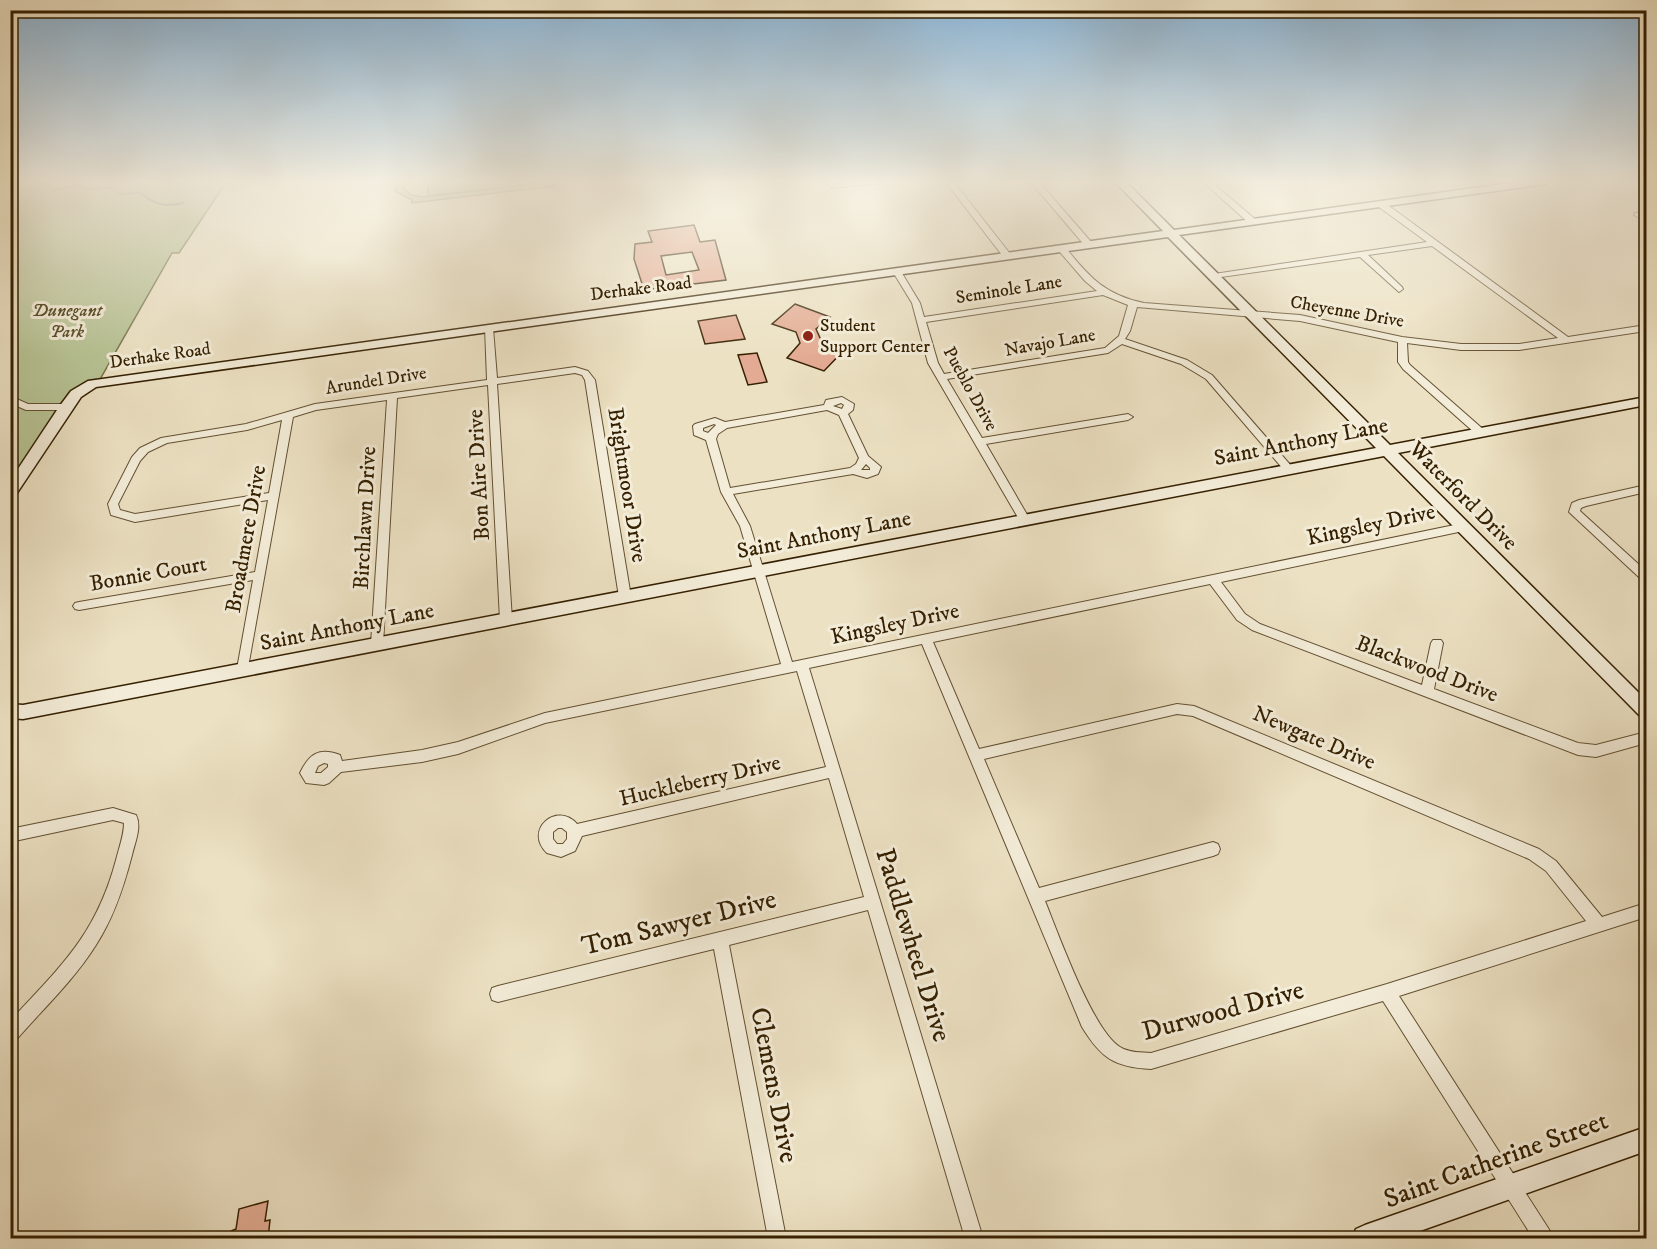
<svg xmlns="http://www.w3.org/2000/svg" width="1657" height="1249" font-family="'IM FELL DW Pica',serif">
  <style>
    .green { fill: #b7c394; stroke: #76724a; stroke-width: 1.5 }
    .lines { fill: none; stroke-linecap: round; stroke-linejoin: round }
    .stream { stroke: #757c73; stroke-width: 2 }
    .building { fill: #e3ab93; stroke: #352001; stroke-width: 1.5; fill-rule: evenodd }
    .street-casing { stroke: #635032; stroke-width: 2 }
    .secondary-casing { stroke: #352001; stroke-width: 3 }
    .street { fill: #f3ecd8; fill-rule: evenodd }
    .secondary { fill: #f3ecd8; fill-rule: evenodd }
    .poi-dot { fill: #8f2418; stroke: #f3ecd8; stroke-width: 2 }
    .labels { text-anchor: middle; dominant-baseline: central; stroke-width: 6; stroke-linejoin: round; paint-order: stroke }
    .far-street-label { font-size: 18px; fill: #352001; stroke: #f3ecd8 }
    .far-park-label { font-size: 18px; font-style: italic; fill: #5c512d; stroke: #f3ecd8 }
    .far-poi-label { font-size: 18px; fill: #352001; stroke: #f3ecd8; text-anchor: start }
    .street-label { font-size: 22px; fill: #352001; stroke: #f3ecd8 }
    .near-street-label { font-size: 27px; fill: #352001; stroke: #f3ecd8 }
  </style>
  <rect width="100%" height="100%" fill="#ece1c3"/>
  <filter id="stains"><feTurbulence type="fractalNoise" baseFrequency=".00333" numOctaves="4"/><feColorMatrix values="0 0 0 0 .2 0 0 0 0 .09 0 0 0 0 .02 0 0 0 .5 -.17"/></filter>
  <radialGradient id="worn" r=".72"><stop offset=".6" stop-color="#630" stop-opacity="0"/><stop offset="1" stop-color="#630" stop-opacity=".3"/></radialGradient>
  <g class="green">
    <path d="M11 181H227L179 253H172L99 381 84 385 11 486Z"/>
    <path d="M397 181H406L403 187 411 195 424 197 554 181 555 186 412 203V200L395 191Z"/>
    <path d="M428 181H522V185L428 196Z"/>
  </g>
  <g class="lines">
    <path class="stream" d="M17 181H47L54 190 77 185 88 189 112 188 120 194 141 193C155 205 165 207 183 203"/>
  </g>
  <g class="building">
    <path d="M694 225 700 242 715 240 726 280 644 290 634 259 635 244 652 242 648 231ZM692 252 699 270 666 275 661 256Z"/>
    <path d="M795 304 830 317 816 329 821 340 846 348 824 371 787 358 800 343 796 332 772 324Z"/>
    <path d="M736 315 745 339 705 344 698 321Z"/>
    <path d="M757 353 767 382 748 385 738 355Z"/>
    <path d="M268 1201 265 1221 270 1220 268 1239H230L231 1231 236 1229 239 1209Z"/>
  </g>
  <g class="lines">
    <g class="street-casing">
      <g id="street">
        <path d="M825 181H833L834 184 886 181 882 183 832 188Z"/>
        <path d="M945 181H953L1011 255V259H1005Z"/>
        <path d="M1030 181H1038L1092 243V247H1086Z"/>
        <path d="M1202 181H1235L1215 185 1256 220V224H1250Z"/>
        <path d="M1379 203H1385L1568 337 1646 325V331L1519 350H1461L1407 343 1408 362 1410 365 1484 430 1485 432 1480 435 1476 434 1403 369 1398 362V342L1300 321 1137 307 1130 331 1125 339 1187 360 1212 375 1293 468 1292 470H1284L1206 379 1181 364 1122 344 1108 353 947 379 982 438 1128 414 1133 417 1128 420 986 444 1029 518 1024 522 1020 521 928 363 912 303 893 272 900 270 920 303 924 317 1097 291 1085 281 1059 251 1058 249 1062 247H1065C1089 277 1105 295 1144 303L1300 315 1402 337 1461 344H1519L1558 338 1432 246 1368 255 1402 287 1403 289 1399 292 1360 257 1214 278 1210 276 1214 274 1427 242 1379 207ZM1103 295 1128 305 1119 336 1105 348 944 374 938 363 926 322Z"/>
        <path d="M1646 212V222L1634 215 1635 213Z"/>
        <path d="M489 325 493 328 497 378 575 367 588 371 595 380 631 597 629 600H621L619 597 585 380 582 375 575 373 497 384 512 620 510 623H502L500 620 488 385 397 398 383 644 381 647H373L371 644 387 400 316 410 293 417 247 673H239L237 669 253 580 79 610 75 609 73 606 75 603 79 602 255 572 268 500 135 522 111 515 108 504 132 457 140 448 161 438 246 424 315 404 487 380 485 328ZM282 420 269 493 135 514 120 510 118 504 140 461 148 452 167 443 247 430Z"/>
        <path d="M10 396 28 404H66L71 407 66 410H26L10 403Z"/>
        <path d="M842 397 854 404 853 410 848 414 868 456 881 467 878 474 867 478 853 474 733 494 750 526 792 662 1464 523 1469 527 1468 530 1221 582 1245 614 1260 624 1422 685 1431 643 1433 640H1441L1443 643 1434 689 1578 743 1596 745 1646 732V743L1596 757 1578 755 1252 630 1237 620 1210 584 933 642 979 749 1177 704 1194 706 1539 849 1556 861 1602 917 1646 903V917L1399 996 1550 1231 1552 1238H1533L1383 1001 1151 1069C1114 1067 1101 1058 1082 1027L922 644 809 668 983 1238H965L868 910 729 945 786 1238H768L714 949 498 1002 492 1000 490 994 492 988 498 986 864 897 829 778 582 836 575 851 561 857 547 853C523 830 557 801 577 824L826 767 797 671 545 723 458 754 422 762 341 772 329 783 324 785 306 783 300 773C309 754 319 747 340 755L342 761 422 750 458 742 545 713 781 664 740 526 721 492 706 440 694 435 693 426 695 424 715 418 725 422 824 405 826 400ZM841 403 844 405 842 409 833 406ZM827 410 839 415 859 458 856 464 850 468 730 488 716 439 718 434 727 428ZM714 424 716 425 708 433 703 431V428ZM866 464 870 468V470H861ZM1177 714 1193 716 1529 859 1546 871 1586 921 1387 984 1151 1053C1141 1052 1129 1053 1120 1047 1093 1031 1058 933 1045 901L1213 856 1218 854 1220 849 1218 844 1213 842 1039 888 984 759ZM324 763 328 764V767L321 773H315L318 766ZM558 828H562L567 832V839L563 844H557L553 839V832Z"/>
        <path d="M1646 485V492L1586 506 1581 508 1580 511 1646 571V581L1642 580 1569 512 1572 503 1579 500Z"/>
        <path d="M113 808 136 815C142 827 135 842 132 855 124 886 114 917 96 945 74 980 43 1009 16 1040L10 1042V1021C61 966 96 935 116 860 119 848 124 835 124 823L113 820 10 842V829Z"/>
      </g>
    </g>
    <g class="secondary-casing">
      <g id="secondary">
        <path d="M1114 181H1125L1174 230 1524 181H1551L1546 184 1179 235 1390 445 1646 397V405L1398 453 1646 700V718L1640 716 1384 456 23 719 10 718V704L23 705 1376 448 1168 237 96 387 81 397 15 496 10 498V481L59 407 71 391 88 381 1163 231Z"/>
        <path d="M1646 1127V1151L1400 1238H1352L1356 1229 1365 1225Z"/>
      </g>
    </g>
    <use href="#street" class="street"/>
    <use href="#secondary" class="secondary"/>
  </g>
  <linearGradient id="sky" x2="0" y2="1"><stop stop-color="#8bb6d8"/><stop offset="0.51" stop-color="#f6f2e4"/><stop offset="1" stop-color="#f6f2e4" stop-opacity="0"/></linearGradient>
  <rect width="1657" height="356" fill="url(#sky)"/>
  <circle class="poi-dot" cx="808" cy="336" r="6"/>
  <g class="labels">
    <g class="far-street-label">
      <text transform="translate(641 289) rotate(-7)">Derhake Road</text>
      <text transform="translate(1009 290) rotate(-9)">Seminole Lane</text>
      <text transform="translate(1347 312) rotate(10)">Cheyenne Drive</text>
      <text transform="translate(1050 343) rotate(-10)">Navajo Lane</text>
      <text transform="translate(160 356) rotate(-8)">Derhake Road</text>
      <text transform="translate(376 381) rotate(-9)">Arundel Drive</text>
      <text transform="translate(970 389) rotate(61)">Pueblo Drive</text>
    </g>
    <g class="far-park-label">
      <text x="67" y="311">Dunegant<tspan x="67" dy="21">Park</tspan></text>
    </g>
    <g class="far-poi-label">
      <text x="820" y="326">Student<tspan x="820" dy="21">Support Center</tspan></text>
    </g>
    <g class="street-label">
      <text transform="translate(1301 442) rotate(-11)">Saint Anthony Lane</text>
      <text transform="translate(479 475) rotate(-93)">Bon Aire Drive</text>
      <text transform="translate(627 485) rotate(81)">Brightmoor Drive</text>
      <text transform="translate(1463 496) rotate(45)">Waterford Drive</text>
      <text transform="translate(365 518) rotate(-87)">Birchlawn Drive</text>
      <text transform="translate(1371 525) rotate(-12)">Kingsley Drive</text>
      <text transform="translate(824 535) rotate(-11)">Saint Anthony Lane</text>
      <text transform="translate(246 539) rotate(-80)">Broadmere Drive</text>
      <text transform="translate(148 574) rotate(-10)">Bonnie Court</text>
      <text transform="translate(895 624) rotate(-12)">Kingsley Drive</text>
      <text transform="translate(347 627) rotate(-11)">Saint Anthony Lane</text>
      <text transform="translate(1427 669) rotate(21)">Blackwood Drive</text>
      <text transform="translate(1314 738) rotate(23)">Newgate Drive</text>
      <text transform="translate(700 781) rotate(-13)">Huckleberry Drive</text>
    </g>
    <g class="near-street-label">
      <text transform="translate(679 923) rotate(-14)">Tom Sawyer Drive</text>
      <text transform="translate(913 945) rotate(73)">Paddlewheel Drive</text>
      <text transform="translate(1223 1011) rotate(-15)">Durwood Drive</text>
      <text transform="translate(774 1085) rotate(79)">Clemens Drive</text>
      <text transform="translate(1496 1160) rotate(-20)">Saint Catherine Street</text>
    </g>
  </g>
  <rect width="1657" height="1249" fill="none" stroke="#ece1c3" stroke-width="36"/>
  <rect x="12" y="12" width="1633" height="1225" fill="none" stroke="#352001" stroke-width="3"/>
  <rect x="18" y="18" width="1621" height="1213" fill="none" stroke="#352001" stroke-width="1.5"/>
  <rect width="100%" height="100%" filter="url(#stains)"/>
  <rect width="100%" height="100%" fill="url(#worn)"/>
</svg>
